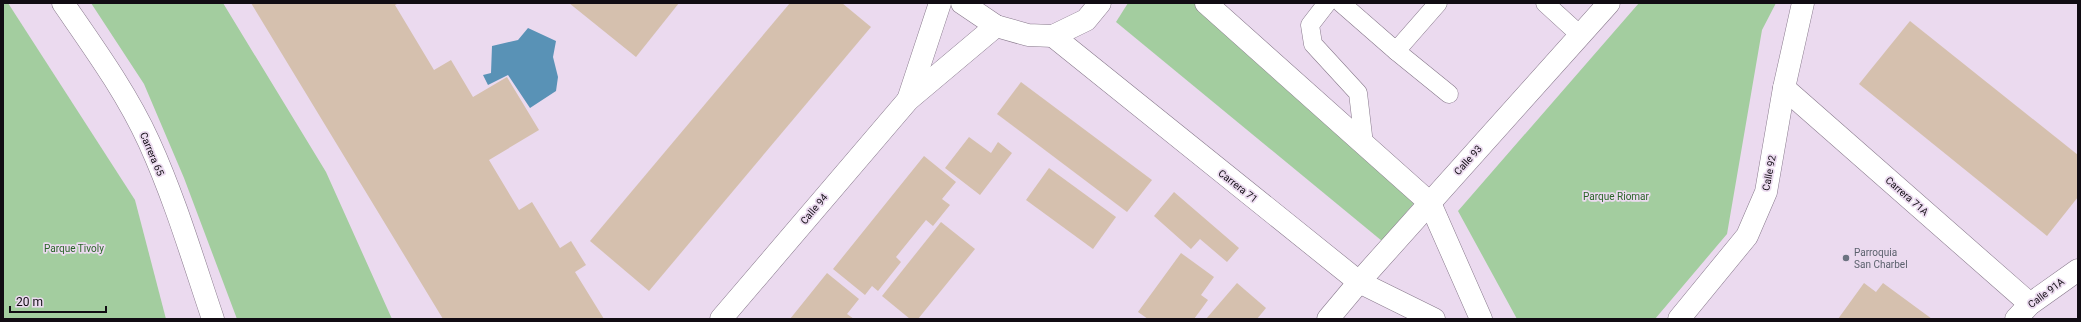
<svg xmlns="http://www.w3.org/2000/svg" width="2081" height="322" font-family="Roboto,sans-serif">
  <style>
    .green { fill: #a3cd9f }
    .water { fill: #5992b6 }
    .building { fill: #d5c0ae }
    .lines { fill: none; stroke-linecap: round; stroke-linejoin: round }
    .service-casing { stroke: #87788b; stroke-width: 19 }
    .minor-casing { stroke: #87788b; stroke-width: 23 }
    .tertiary-casing { stroke: #87788b; stroke-width: 23 }
    .service { stroke: #fff; stroke-width: 18 }
    .minor { stroke: #fff; stroke-width: 22 }
    .tertiary { stroke: #fff; stroke-width: 22 }
    .worship-dot { fill: #6b7280; stroke: #ebdaef; stroke-width: 1.5 }
    .labels { text-anchor: middle; dominant-baseline: central; stroke-width: 3.5; stroke-linejoin: round; paint-order: stroke }
    .street-label { font-size: 10px; fill: #110c13; stroke: #ebdaef }
    .park-label { font-size: 10px; fill: #2a6428; stroke: #ebdaef }
    .worship-label { font-size: 10px; fill: #5b616d; stroke: #ebdaef; text-anchor: start }
  </style>
  <rect width="100%" height="100%" fill="#ebdaef"/>
  <g class="green">
    <path d="M3 3H8L135 200 166 319H3Z"/>
    <path d="M91 3H223L326 172 392 319H237L184 178 144 84Z"/>
    <path d="M1128 3H1194L1415 202 1382 241 1116 22Z"/>
    <path d="M1639 3H1776L1762 30 1727 234 1655 319H1517L1458 211Z"/>
  </g>
  <path class="water" d="M528 28 556 41 553 57 558 77 556 91 530 108 508 75 488 85 483 75 491 73 492 46 518 40Z"/>
  <g class="building">
    <path d="M251 3H399L395 5 434 70 451 60 473 97 507 77 539 130 489 160 519 210 532 202 560 248 571 241 586 265 575 272 604 319H443Z"/>
    <path d="M569 3H679L636 57Z"/>
    <path d="M790 3H842L871 27 649 291 590 241Z"/>
    <path d="M1910 21 2078 155V197L2047 236 1859 84Z"/>
    <path d="M1021 82 1152 180 1127 212 997 114Z"/>
    <path d="M969 137 991 153 998 142 1012 153 980 195 945 168Z"/>
    <path d="M924 156 956 182 942 199 950 205 933 226 926 220 896 257 901 262 878 291 872 286 865 295 833 269Z"/>
    <path d="M1049 168 1116 217 1093 249 1026 200Z"/>
    <path d="M1174 192 1239 248 1227 262 1200 239 1191 249 1154 216Z"/>
    <path d="M941 222 975 249 918 319H910L882 296Z"/>
    <path d="M1181 253 1214 277 1201 295 1208 300 1194 319H1148L1138 312Z"/>
    <path d="M827 273 859 299 847 314 854 319H790Z"/>
    <path d="M1237 283 1266 308 1257 319H1206Z"/>
    <path d="M1864 283 1876 292 1883 283 1932 319H1838Z"/>
  </g>
  <g class="lines">
    <g class="service-casing">
      <g id="service">
        <path d="M1327 3 1310 25 1313 44 1358 93 1364 144"/>
        <path d="M1341 3 1396 51 1438 3"/>
        <path d="M1545 3 1580 35"/>
        <path d="M1396 51 1449 94"/>
      </g>
    </g>
    <g class="minor-casing">
      <g id="minor">
        <path d="M1784 88 2030 304"/>
        <path d="M1328 319 1359 282 1609 3"/>
        <path d="M1679 319 1747 236 1766 192 1784 88 1803 3"/>
        <path d="M2016 319 2030 304 2078 270"/>
      </g>
    </g>
    <g class="tertiary-casing">
      <g id="tertiary">
        <path d="M63 3C94 48 126 92 149 142 175 199 193 260 213 319"/>
        <path d="M962 3 996 26 1028 35 1053 36 1086 20 1100 3"/>
        <path d="M1206 3 1430 203 1481 319"/>
        <path d="M1053 36 1359 282 1434 319"/>
        <path d="M908 100 940 3"/>
        <path d="M721 319 908 100 996 26"/>
      </g>
    </g>
    <use href="#service" class="service"/>
    <use href="#minor" class="minor"/>
    <use href="#tertiary" class="tertiary"/>
  </g>
  <circle class="worship-dot" cx="1846" cy="258" r="4"/>
  <g class="labels">
    <g class="street-label">
      <text transform="translate(152 154) rotate(67)">Carrera 65</text>
      <text transform="translate(1468 160) rotate(-48)">Calle 93</text>
      <text transform="translate(1769 173) rotate(-79)">Calle 92</text>
      <text transform="translate(1238 186) rotate(38)">Carrera 71</text>
      <text transform="translate(1907 196) rotate(41)">Carrera 71A</text>
      <text transform="translate(814 209) rotate(-50)">Calle 94</text>
      <text transform="translate(2046 293) rotate(-37)">Calle 91A</text>
    </g>
    <g class="park-label">
      <text x="1616" y="196">Parque Riomar</text>
      <text x="74" y="248">Parque Tivoly</text>
    </g>
    <g class="worship-label">
      <text x="1854" y="252">Parroquia<tspan x="1854" dy="12">San Charbel</tspan></text>
    </g>
  </g>
  <rect width="2081" height="322" fill="none" stroke="#110c13" stroke-width="8"/>
  <path d="M10 306v6h96v-6" fill="none" stroke="#110c13" stroke-width="2"/>
  <text x="16" y="306" font-size="12" fill="#110c13" stroke="#ebdaef" stroke-width="3" paint-order="stroke">20 m</text>
</svg>
